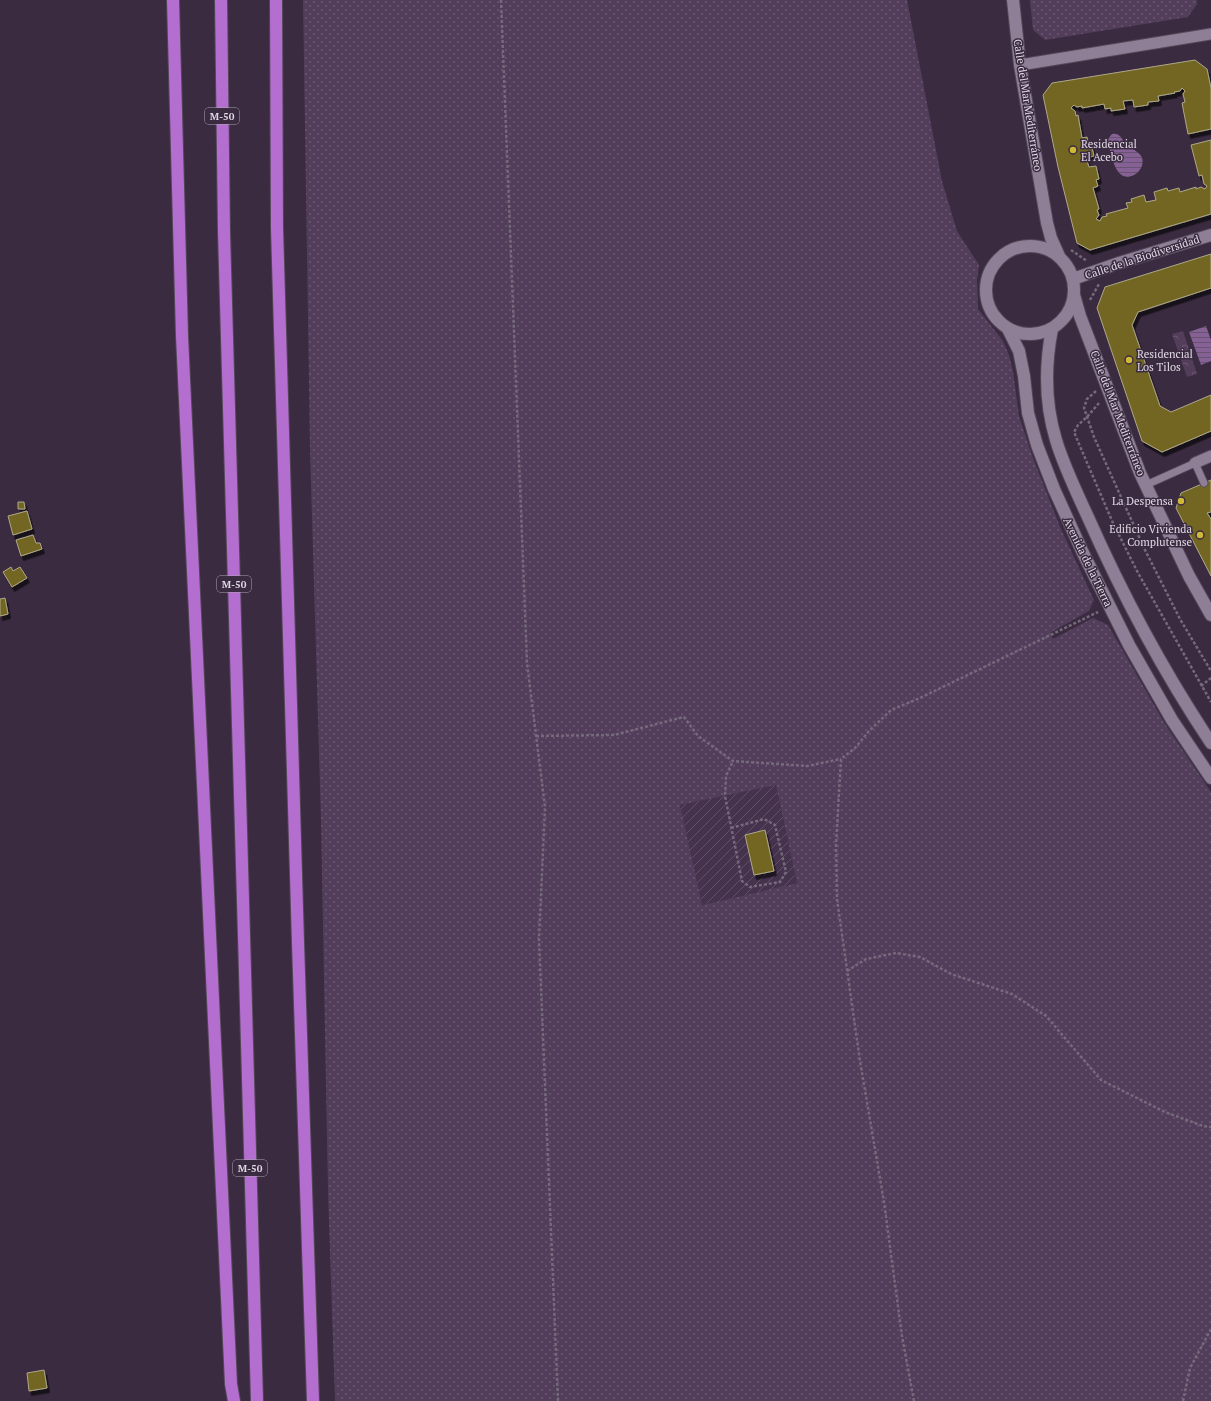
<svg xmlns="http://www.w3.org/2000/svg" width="1211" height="1401" font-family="'PT Serif',serif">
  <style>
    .industrial { fill: url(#industrial-furrows) }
    .grass { fill: url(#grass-dots); fill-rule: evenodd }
    .park { fill: url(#park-crowns) }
    .water { fill: url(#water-rules) }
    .building { fill: #736620; stroke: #ada88b; filter: url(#shadow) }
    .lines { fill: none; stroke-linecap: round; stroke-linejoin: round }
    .service-casing { stroke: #534758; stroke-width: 9 }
    .pedestrian-casing { stroke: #534758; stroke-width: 13 }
    .minor-casing { stroke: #534758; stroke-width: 14 }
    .tertiary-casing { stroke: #534758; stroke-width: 14 }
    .motorway-casing { stroke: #534758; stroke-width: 14 }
    .path { stroke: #76697b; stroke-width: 2.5; stroke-dasharray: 3 2; stroke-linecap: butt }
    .service { stroke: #8e7e96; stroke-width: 7 }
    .pedestrian { stroke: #8e7e96; stroke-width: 11 }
    .minor { stroke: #8e7e96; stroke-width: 12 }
    .tertiary { stroke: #8e7e96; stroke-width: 12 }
    .motorway { stroke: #b46ecf; stroke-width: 12 }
    .poi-dot { fill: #cfb837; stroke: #3a2b40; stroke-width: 1.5 }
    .labels { text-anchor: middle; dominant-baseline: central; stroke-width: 3; stroke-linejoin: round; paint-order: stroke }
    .shield { fill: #3a2b40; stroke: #afa4b4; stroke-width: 1 }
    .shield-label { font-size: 10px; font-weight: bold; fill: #e1d8e5 }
    .street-label { font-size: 11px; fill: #e1d8e5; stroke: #3a2b40 }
    .poi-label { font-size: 11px; fill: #e1d8e5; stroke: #3a2b40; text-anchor: start }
  </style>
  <defs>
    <pattern id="industrial-furrows" width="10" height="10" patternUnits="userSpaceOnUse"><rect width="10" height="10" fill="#45324d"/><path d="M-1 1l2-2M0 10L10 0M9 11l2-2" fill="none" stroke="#604f66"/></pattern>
    <pattern id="grass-dots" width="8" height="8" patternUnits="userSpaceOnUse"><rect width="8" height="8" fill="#523d5b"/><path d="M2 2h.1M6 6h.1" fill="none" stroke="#6b5872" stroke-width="1.8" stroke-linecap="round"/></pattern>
    <pattern id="park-crowns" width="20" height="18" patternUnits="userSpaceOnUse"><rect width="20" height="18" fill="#523d5b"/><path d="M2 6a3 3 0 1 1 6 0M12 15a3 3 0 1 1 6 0" fill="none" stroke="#6b5872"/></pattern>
    <pattern id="water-rules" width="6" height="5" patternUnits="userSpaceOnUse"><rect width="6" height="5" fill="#866195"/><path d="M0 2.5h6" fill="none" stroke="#685371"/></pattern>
    <filter id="shadow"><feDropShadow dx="2.5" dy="4.5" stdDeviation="0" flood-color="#0009"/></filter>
  </defs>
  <rect width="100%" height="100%" fill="#3a2b40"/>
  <path class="industrial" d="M776 785 797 883 701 905 680 805Z"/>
  <g class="grass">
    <path d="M303 0H907L942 181 957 231 979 265 977 280 978 309 1003 341 1009 355 1013 371 1019 416 1033 458 1061 529 1094 600 1089 611 1050 633 1053 639 1093 618 1108 625 1165 724 1211 792V1401H335L328 1191 321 820 310 449ZM776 785 797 883 702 905 680 805Z"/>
    <path d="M1030 0H1197V4L1188 17 1045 40 1033 30Z"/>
  </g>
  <path class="park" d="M1183 331 1197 374 1187 377 1172 334Z"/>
  <g class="water">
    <path d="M1112 134C1120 133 1121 138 1125 143 1132 151 1146 152 1142 166 1140 170 1138 173 1134 175 1118 183 1113 162 1110 151 1110 148 1108 145 1108 142 1108 139 1109 137 1112 134Z"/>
    <path d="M1206 326 1211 340V361L1201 365 1189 332Z"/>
  </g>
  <g class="building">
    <path d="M1195 60 1207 69 1211 88V129L1188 134 1182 103 1185 102 1183 94 1185 91 1182 88 1180 91 1174 92 1175 93 1158 96 1159 101 1148 102V105L1134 107 1133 100 1123 101 1125 109 1111 111V108L1105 109 1104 104 1082 108V106L1077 107 1074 105 1071 108 1075 111 1076 116 1078 115 1082 138 1087 137 1088 143H1091L1094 156 1086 158 1089 167 1096 166 1099 179 1096 180 1098 186 1093 188 1099 209 1097 210 1099 215 1096 219 1100 221 1102 217 1107 216 1106 214 1128 208 1126 203 1132 202 1131 199 1144 195 1146 202 1156 200 1154 192 1167 188 1168 191 1179 188 1180 192 1196 187V189L1201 187 1205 189 1207 186 1204 184 1202 175 1199 176 1191 145 1211 140V214L1090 250 1077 243 1058 167 1043 95 1052 83Z"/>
    <path d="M1211 254V288L1138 312 1132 325 1160 406 1171 412 1211 395V431L1162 452 1142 441 1097 308 1105 287Z"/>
    <path d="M1211 480V512L1207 513 1211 519V576L1176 508 1181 493Z"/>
    <path d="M18 502H24L25 509H18Z"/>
    <path d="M27 511 32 529 13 535 8 516Z"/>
    <path d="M33 535 36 543H40L42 549 21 556 16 540Z"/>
    <path d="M11 567 13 571 20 567 27 578 12 587 3 572Z"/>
    <path d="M5 598 8 614 0 616V599Z"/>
    <path d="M765 830 774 871 754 875 745 835Z"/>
    <path d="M44 1370 47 1388 29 1391 27 1373Z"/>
  </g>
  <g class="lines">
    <g class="service-casing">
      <path id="service" d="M1146 485 1195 463 1204 483"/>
    </g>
    <g class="pedestrian-casing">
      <g id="pedestrian">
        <path d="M1020 65 1211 34"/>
        <path d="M1195 463 1211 456"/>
      </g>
    </g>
    <g class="minor-casing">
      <g id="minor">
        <path d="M1013 0 1020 65 1047 223 1051 238 1059 256"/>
        <path d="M1073 279 1119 263 1211 235"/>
        <path d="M1074 295 1080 316 1140 473 1189 576 1211 615"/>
      </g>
    </g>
    <g class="tertiary-casing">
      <g id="tertiary">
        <circle cx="1030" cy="290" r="44"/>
        <path d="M1008 329 1019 351 1024 376 1028 413 1037 445 1054 489 1083 553 1129 645 1172 720 1211 778"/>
        <path d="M1052 329C1045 365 1045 404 1056 440 1063 464 1076 491 1087 515 1122 594 1163 671 1211 743"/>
      </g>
    </g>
    <g class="motorway-casing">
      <g id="motorway">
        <path d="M173 0 182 336 231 1384 234 1401"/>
        <path d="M221 0 224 232 244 936 257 1401"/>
        <path d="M276 0 277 228 298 943 313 1401"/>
      </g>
    </g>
    <g class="path">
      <path d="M501 0 527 663 545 807 539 939 558 1401"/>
      <path d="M1071 250 1087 261"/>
      <path d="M1090 300 1099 284"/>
      <path d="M1096 391 1087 399 1084 408 1094 437 1144 548 1180 619 1211 671"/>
      <path d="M1099 403 1087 417 1078 425 1074 432 1079 444 1113 523 1137 571 1211 702"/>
      <path d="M1201 686 1211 678"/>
      <path d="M536 736 614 735 684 717 698 736 733 761 807 766 841 759"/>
      <path d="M731 828 764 819 775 825 786 872 780 882 750 887 742 881 725 796 726 776 733 761"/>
      <path d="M847 971 866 959 896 953 920 957 951 974 1012 994 1046 1016 1101 1080 1165 1112 1203 1126 1211 1127"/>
      <path d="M914 1401 902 1336 884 1202 860 1061 837 899 836 844 841 759 855 748 869 731 891 710 920 698 1098 612"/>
      <path d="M1183 1401 1190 1368 1211 1329"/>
    </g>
    <use href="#service" class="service"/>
    <use href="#pedestrian" class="pedestrian"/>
    <use href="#minor" class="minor"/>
    <use href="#tertiary" class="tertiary"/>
    <use href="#motorway" class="motorway"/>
  </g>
  <g class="poi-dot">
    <circle cx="1073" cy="150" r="4"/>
    <circle cx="1129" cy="360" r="4"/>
    <circle cx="1181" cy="501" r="4"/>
    <circle cx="1200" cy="535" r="4"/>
  </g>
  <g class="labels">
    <g class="shield">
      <rect x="205" y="108" width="34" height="16" rx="3"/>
      <rect x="217" y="576" width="34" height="16" rx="3"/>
      <rect x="233" y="1160" width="34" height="16" rx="3"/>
    </g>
    <g class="shield-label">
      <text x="222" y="116">M-50</text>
      <text x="234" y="584">M-50</text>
      <text x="250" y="1168">M-50</text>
    </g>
    <g class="street-label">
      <text transform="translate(1028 105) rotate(81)">Calle del Mar Mediterráneo</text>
      <text transform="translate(1142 257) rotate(-18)">Calle de la Biodiversidad</text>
      <text transform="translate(1118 413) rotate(69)">Calle del Mar Mediterráneo</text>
      <text transform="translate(1088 562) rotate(64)">Avenida de la Tierra</text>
    </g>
    <g class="poi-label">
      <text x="1081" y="144">Residencial<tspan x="1081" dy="13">El Acebo</tspan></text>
      <text x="1137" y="354">Residencial<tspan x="1137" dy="13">Los Tilos</tspan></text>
      <text x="1173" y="501" text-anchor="end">La Despensa</text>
      <text x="1192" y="529" text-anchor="end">Edificio Vivienda<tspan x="1192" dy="13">Complutense</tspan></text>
    </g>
  </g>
</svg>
